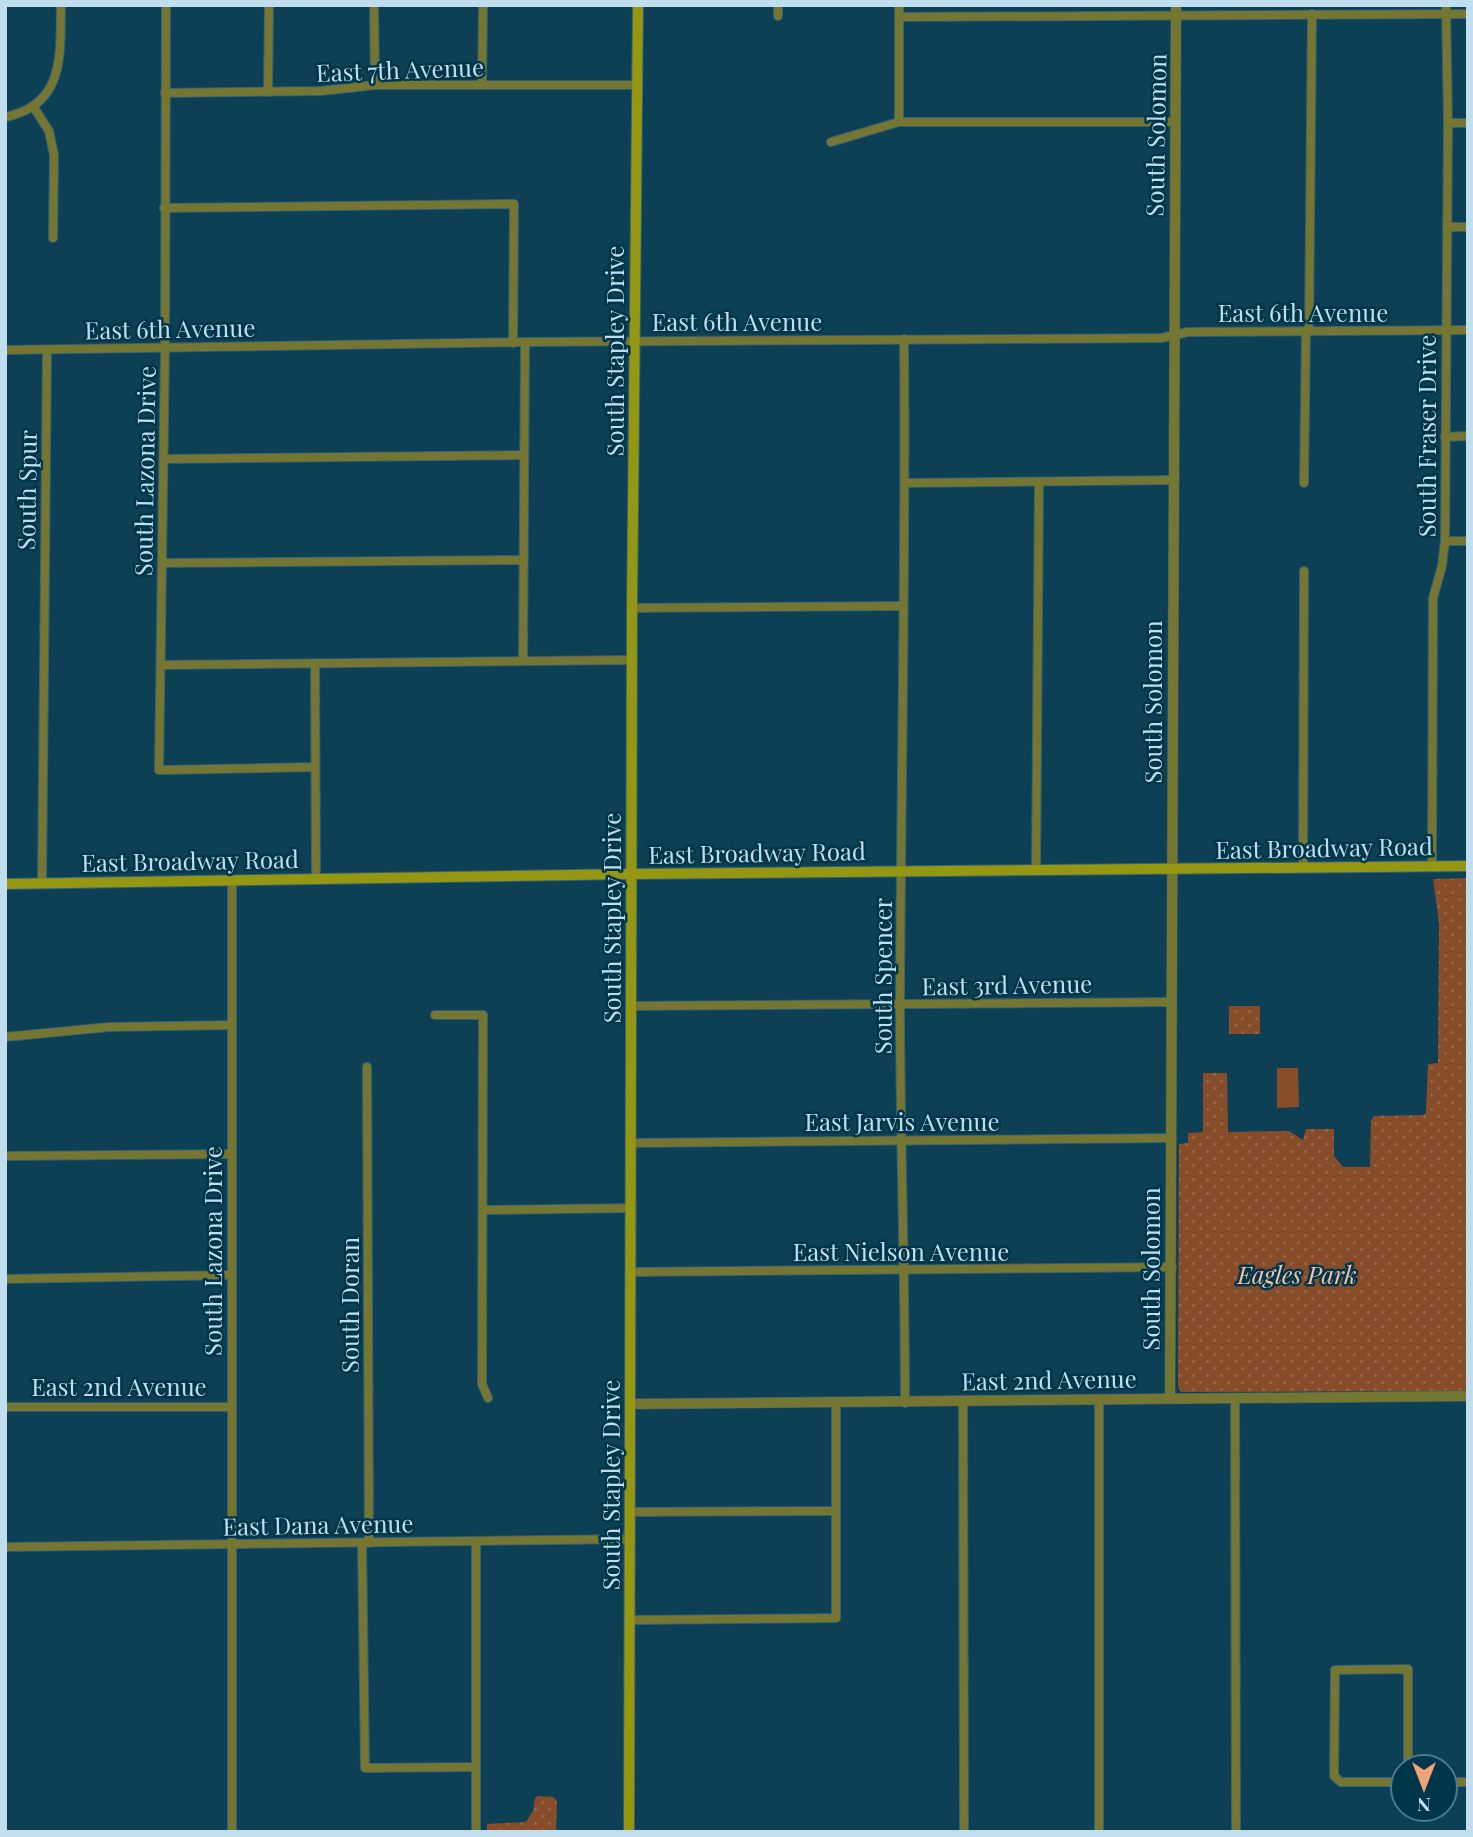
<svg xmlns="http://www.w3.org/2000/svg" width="1473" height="1837" font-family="'Playfair Display',serif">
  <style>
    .grass { fill: #874d2a }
    .park { fill: url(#park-dots) }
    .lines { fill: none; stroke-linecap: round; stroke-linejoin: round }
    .minor-casing { stroke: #326074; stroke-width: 10 }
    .tertiary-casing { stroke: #326074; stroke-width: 11 }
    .secondary-casing { stroke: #326074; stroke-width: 12 }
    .minor { stroke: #757631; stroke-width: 8 }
    .tertiary { stroke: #757631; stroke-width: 10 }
    .secondary { stroke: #959612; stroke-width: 10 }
    .labels { text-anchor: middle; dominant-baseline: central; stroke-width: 5; stroke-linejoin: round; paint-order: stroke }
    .street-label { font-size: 24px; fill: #c0deee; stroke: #00364a }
    .park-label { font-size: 24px; font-style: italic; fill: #f4c1a5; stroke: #00364a }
  </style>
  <defs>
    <pattern id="park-dots" width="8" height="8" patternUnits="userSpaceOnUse" patternTransform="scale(1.75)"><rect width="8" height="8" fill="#874d2a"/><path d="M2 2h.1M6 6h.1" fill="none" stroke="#966649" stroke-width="1.8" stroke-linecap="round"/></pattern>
  </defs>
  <rect width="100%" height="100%" fill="#0e4055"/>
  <path class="grass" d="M1277 1068H1298L1299 1107 1277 1108Z"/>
  <g class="park">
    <path d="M1468 878V1391L1181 1392 1178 1386 1179 1144 1188 1143V1133L1203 1132V1073H1227L1228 1132 1289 1131 1303 1140 1306 1129H1334V1156L1343 1167H1370L1371 1121 1374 1116 1424 1115 1426 1112 1428 1064 1438 1063 1439 923 1433 879Z"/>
    <rect x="1229" y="1006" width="31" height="28"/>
    <path d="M538 1796 553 1797 557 1801 556 1832H487V1824L526 1822 533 1811 535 1798Z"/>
  </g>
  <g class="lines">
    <g class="minor-casing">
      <g id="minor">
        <path d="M166 5 165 347 159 770 315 767"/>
        <path d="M374 5 375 85"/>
        <path d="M778 16V5"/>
        <path d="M899 17 1468 14"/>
        <path d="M482 85 483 5"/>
        <path d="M268 92 269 5"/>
        <path d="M165 93 321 91 375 85H637"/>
        <path d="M33 106 49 131 54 155 53 238"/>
        <path d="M5 117C66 105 60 53 61 5"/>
        <path d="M899 122V5"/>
        <path d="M1448 123H1468"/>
        <path d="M831 142 899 122H1175"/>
        <path d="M164 208 514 204 513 343"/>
        <path d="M1447 227H1468"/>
        <path d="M1309 331 1312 14"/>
        <path d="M904 339C906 560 901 781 900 1002 900 1136 905 1269 905 1403"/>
        <path d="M5 350 525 342 1161 338 1188 332 1468 330"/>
        <path d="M1445 437 1468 436"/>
        <path d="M164 459 524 455"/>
        <path d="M905 483 1175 480"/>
        <path d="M1304 483 1306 331"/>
        <path d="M1445 541H1468"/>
        <path d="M162 563 524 560"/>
        <path d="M632 608 903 606"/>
        <path d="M523 661 525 342"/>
        <path d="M315 663 316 880"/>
        <path d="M161 665 632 660"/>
        <path d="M1432 866 1433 598 1442 566 1445 541 1448 123 1446 5"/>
        <path d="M1303 868 1304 571"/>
        <path d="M1036 871 1039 482"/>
        <path d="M42 883 47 350"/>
        <path d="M632 1006 1172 1002"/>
        <path d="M435 1015H483L482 1384 488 1398"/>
        <path d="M5 1037 109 1027 232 1025"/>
        <path d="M367 1067 369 1543"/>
        <path d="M632 1143 1172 1138"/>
        <path d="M5 1156 232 1154"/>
        <path d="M483 1210 631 1208"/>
        <path d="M632 1272 1172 1267"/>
        <path d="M5 1279 232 1275"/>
        <path d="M1235 1398 1236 1832"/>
        <path d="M1099 1400V1832"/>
        <path d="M963 1401 964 1832"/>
        <path d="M5 1407H232"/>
        <path d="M631 1512 835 1511"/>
        <path d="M362 1543 365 1768 476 1767"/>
        <path d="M5 1547 631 1539"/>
        <path d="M631 1620 836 1618V1404"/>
        <path d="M1403 1782H1341L1334 1776 1335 1670 1408 1669V1767"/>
        <path d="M1445 1782H1468"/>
        <path d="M232 1832V880"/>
        <path d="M476 1832V1541"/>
      </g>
    </g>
    <g class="tertiary-casing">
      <g id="tertiary">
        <path d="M1170 1398 1176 5"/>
        <path d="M631 1404 1468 1396"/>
      </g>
    </g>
    <g class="secondary-casing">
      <g id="secondary">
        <path d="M5 884 631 874 1468 866"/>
        <path d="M629 1832 632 608 638 5"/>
      </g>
    </g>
    <use href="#minor" class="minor"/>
    <use href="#tertiary" class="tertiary"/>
    <use href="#secondary" class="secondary"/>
  </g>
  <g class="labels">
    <g class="street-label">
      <text transform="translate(400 69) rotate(-2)">East 7th Avenue</text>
      <text transform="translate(1155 135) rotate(-89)">South Solomon</text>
      <text x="1303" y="312">East 6th Avenue</text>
      <text x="737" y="321">East 6th Avenue</text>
      <text transform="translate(170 328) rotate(-1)">East 6th Avenue</text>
      <text transform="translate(614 351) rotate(-90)">South Stapley Drive</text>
      <text transform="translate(1426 436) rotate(-90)">South Fraser Drive</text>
      <text transform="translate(144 471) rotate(-89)">South Lazona Drive</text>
      <text transform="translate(26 490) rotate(-89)">South Spur</text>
      <text transform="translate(1152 702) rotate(-90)">South Solomon</text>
      <text transform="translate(1324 847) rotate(-1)">East Broadway Road</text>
      <text transform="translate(757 852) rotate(-1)">East Broadway Road</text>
      <text transform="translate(190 860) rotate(-1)">East Broadway Road</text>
      <text transform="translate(611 918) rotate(-90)">South Stapley Drive</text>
      <text transform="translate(882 976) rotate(-90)">South Spencer</text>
      <text transform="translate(1007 984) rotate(-1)">East 3rd Avenue</text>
      <text x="902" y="1121">East Jarvis Avenue</text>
      <text transform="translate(212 1251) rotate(-90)">South Lazona Drive</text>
      <text x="901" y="1251">East Nielson Avenue</text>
      <text transform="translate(1150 1269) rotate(-90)">South Solomon</text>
      <text transform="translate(349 1305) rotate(-90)">South Doran</text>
      <text transform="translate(1049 1379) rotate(-1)">East 2nd Avenue</text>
      <text x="119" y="1386">East 2nd Avenue</text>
      <text transform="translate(610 1485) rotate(-90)">South Stapley Drive</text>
      <text transform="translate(318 1524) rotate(-1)">East Dana Avenue</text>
    </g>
    <g class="park-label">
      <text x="1297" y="1274">Eagles Park</text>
    </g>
  </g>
  <rect width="1473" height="1837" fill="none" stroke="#c0deee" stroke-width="14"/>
  <g transform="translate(1424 1788) rotate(180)"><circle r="33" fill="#00364a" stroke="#4d798c" stroke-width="2"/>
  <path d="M0-5L12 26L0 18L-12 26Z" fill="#efa377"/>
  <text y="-10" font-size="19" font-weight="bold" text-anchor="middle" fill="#c0deee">N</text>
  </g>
</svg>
